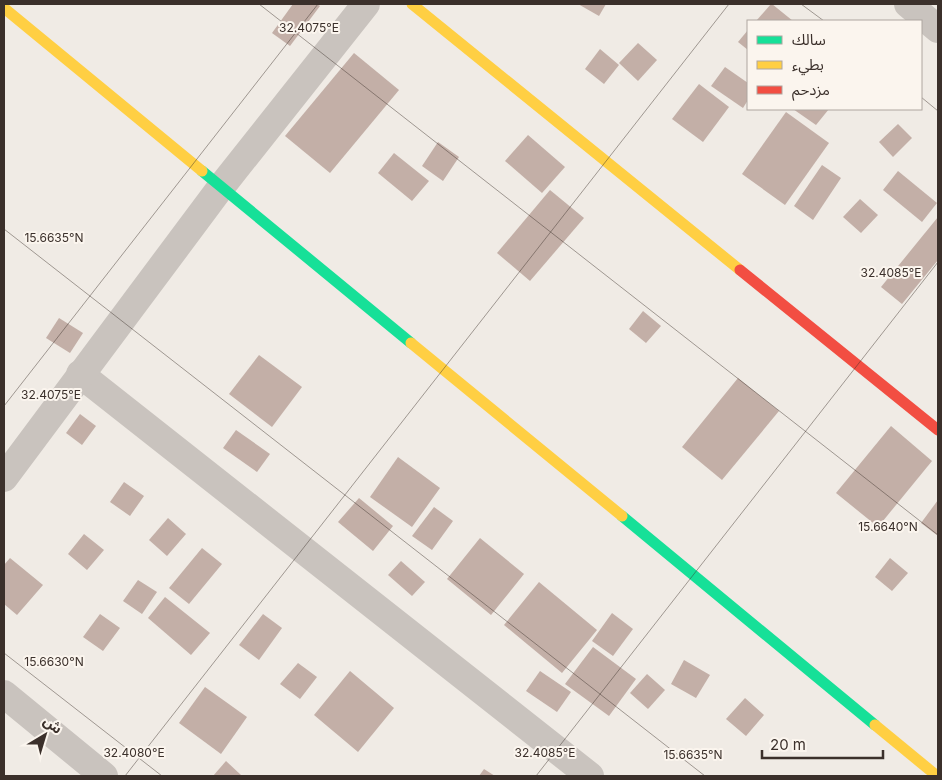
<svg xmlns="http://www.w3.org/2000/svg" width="942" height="780" font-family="Inter,'Noto Sans Arabic',sans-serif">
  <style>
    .building { fill: #c3afa7 }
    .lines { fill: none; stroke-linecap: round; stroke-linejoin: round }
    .street { stroke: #c9c3be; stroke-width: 28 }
    .fast { stroke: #16e098; stroke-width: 11 }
    .slow { stroke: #ffcf43; stroke-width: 11 }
    .jam { stroke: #f24e42; stroke-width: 11 }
    .ticks { fill: none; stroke: #3b302b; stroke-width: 1; stroke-opacity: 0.45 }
    .ticks-label { font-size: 12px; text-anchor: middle; fill: #3b302b; stroke: #fbf5ee; stroke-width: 4; stroke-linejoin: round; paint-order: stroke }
  </style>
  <rect width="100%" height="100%" fill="#f0ebe5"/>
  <g class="building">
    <path d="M293 4H317L320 6 290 46 272 33Z"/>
    <path d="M578 4H606L599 16Z"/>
    <path d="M771 4H772L793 21H756Z"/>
    <path d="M748 30V50L738 42Z"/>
    <path d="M638 43 657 60 638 81 619 63Z"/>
    <path d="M600 49 619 65 604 84 585 69Z"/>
    <path d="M354 53 399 90 330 173 285 136Z"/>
    <path d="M725 67 748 83V100L743 108 711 86Z"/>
    <path d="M699 84 729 107 703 142 672 119Z"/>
    <path d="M793 109H829L816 125Z"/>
    <path d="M786 112 829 143 785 205 742 174Z"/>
    <path d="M898 124 912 138 893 157 879 142Z"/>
    <path d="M528 135 565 167 542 193 505 161Z"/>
    <path d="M438 142 459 157 443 181 422 166Z"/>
    <path d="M394 153 429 181 412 201 378 173Z"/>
    <path d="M822 165 841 178 813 220 794 206Z"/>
    <path d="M898 171 937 203 922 222 883 190Z"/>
    <path d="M550 190 584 218 530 281 497 253Z"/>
    <path d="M860 199 878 215 861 233 843 217Z"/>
    <path d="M938 217V260L902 304 881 287Z"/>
    <path d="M643 311 661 326 646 343 629 329Z"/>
    <path d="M59 318 83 333 70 353 46 338Z"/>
    <path d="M259 355 302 387 272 427 229 394Z"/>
    <path d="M738 378 779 411 722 480 682 447Z"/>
    <path d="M80 414 96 426 82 445 66 433Z"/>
    <path d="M891 426 932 461 878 527 836 493Z"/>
    <path d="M236 430 270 454 257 472 223 448Z"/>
    <path d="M398 457 440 488 412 527 370 497Z"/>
    <path d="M124 482 144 496 130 516 110 502Z"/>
    <path d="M359 498 393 526 373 551 338 522Z"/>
    <path d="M938 500V536L921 523Z"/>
    <path d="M434 507 453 521 432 550 412 536Z"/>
    <path d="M168 518 186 534 167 556 149 540Z"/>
    <path d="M84 534 104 550 87 570 68 554Z"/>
    <path d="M480 538 524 574 491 615 447 579Z"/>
    <path d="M202 548 222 564 189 604 169 588Z"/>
    <path d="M10 558 43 585 17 615 4 604V565Z"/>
    <path d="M890 558 908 573 892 591 875 577Z"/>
    <path d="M401 561 425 582 412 596 388 575Z"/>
    <path d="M138 580 157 592 142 614 123 601Z"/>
    <path d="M539 582 597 630 562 673 504 625Z"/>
    <path d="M165 597 210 633 191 655 148 618Z"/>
    <path d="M612 613 633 629 613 656 592 641Z"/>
    <path d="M100 614 120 628 103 651 83 637Z"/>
    <path d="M263 614 282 628 259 660 239 645Z"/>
    <path d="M593 647 636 679 609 716 565 684Z"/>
    <path d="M684 660 710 675 696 698 671 684Z"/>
    <path d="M298 663 317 677 300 699 280 684Z"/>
    <path d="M350 671 394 708 358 752 314 715Z"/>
    <path d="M540 671 571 692 557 712 526 691Z"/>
    <path d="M647 674 665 690 648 709 630 693Z"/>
    <path d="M205 687 247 717 221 754 179 723Z"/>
    <path d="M745 698 764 715 746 736 726 719Z"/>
    <path d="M226 761 241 775 240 776H213Z"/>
    <path d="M484 769 495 776H479Z"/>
  </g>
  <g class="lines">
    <g class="street">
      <path d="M908 4 938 29"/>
      <path d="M80 374 590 776"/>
      <path d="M4 478 221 187 366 4"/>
      <path d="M4 694 104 776"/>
    </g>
    <g class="fast">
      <path d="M202 171 411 343"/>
      <path d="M622 516 875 725"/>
    </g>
    <g class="slow">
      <path d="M412 4 740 270"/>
      <path d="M4 8 202 171"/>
      <path d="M411 343 622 516"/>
      <path d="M875 725 937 776"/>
    </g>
    <path class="jam" d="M740 270 938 430"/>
  </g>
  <path class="ticks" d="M259 4 938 535M801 4 824 21M921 97 938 111M4 229 705 776M4 406 318 4M4 653 162 776M125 776 729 4M536 776 938 262"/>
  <g class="ticks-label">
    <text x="309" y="32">32.4075°E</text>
    <text x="54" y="242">15.6635°N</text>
    <text x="891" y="277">32.4085°E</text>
    <text x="51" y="399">32.4075°E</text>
    <text x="888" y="531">15.6640°N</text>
    <text x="54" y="666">15.6630°N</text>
    <text x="134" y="757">32.4080°E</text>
    <text x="545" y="757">32.4085°E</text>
    <text x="693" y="759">15.6635°N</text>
  </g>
  <rect width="942" height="780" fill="none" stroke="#3b302b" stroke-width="10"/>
  <rect x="747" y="20" width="175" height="90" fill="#fbf5ee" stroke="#aea6a0"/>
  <rect x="757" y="36" width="25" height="8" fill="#16e098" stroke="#aea6a0"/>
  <text x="792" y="45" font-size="15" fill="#3b302b">سالك</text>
  <rect x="757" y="61" width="25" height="8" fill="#ffcf43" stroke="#aea6a0"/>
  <text x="792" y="70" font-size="15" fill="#3b302b">بطيء</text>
  <rect x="757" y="86" width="25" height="8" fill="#f24e42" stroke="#aea6a0"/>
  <text x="792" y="95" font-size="15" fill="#3b302b">مزدحم</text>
  <g transform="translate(45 735) rotate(38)" stroke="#fbf5ee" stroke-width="4" paint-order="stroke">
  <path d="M0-4L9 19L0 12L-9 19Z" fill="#3b302b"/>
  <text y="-8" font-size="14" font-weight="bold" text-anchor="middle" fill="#3b302b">ش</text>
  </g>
  <path d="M762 750v8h121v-8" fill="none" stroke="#3b302b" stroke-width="2.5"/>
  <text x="770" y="750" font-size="15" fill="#3b302b" stroke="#fbf5ee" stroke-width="4" paint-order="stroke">20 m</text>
</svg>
